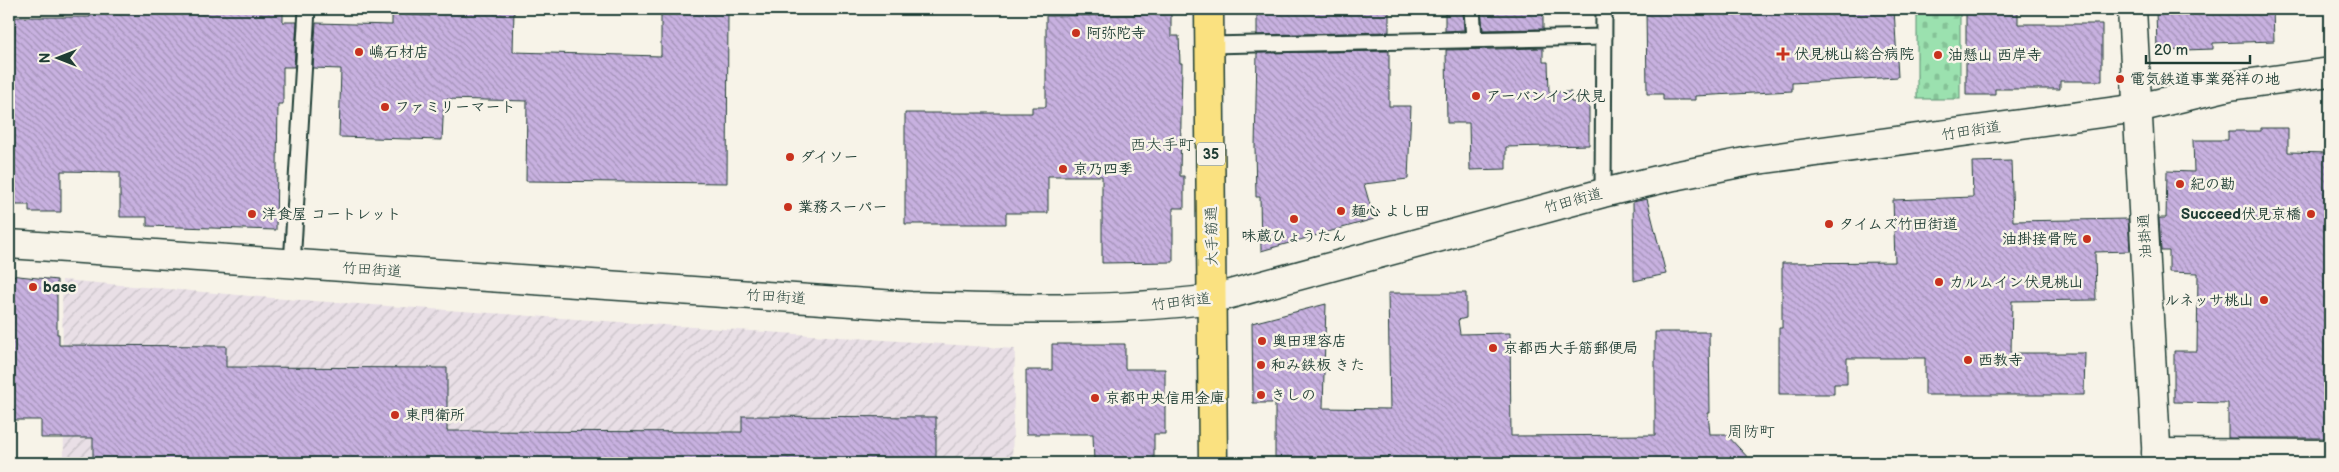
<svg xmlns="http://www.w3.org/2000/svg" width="2339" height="472" font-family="'Balsamiq Sans','Klee One',sans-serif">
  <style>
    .industrial { fill: url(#industrial-furrows) }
    .cemetery { fill: url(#cemetery-stones); stroke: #5d8f72 }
    .building { fill: url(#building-back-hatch); stroke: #1f3d34 }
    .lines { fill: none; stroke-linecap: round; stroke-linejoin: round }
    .lane-casing { stroke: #1f3d34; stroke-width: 19 }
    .street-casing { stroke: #1f3d34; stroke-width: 31 }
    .secondary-casing { stroke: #1f3d34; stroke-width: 31 }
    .primary-casing { stroke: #1f3d34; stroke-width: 31 }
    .lane { stroke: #f7f3e8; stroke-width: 15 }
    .street { stroke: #f7f3e8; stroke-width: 28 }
    .secondary { stroke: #f7f3e8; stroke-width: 28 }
    .primary { stroke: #fae180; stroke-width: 28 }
    .poi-dot { fill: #c8321e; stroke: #f7f3e8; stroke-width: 2 }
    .labels { text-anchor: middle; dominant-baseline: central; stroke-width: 5; stroke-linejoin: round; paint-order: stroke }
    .shield { fill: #f7f3e8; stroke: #60746a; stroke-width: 1 }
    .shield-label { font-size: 14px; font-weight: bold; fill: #1f3d34 }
    .poi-label { font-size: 15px; font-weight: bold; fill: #1f3d34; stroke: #f7f3e8; text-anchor: start }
    .street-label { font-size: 15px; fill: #1f3d34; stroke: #f7f3e8 }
    .neighbourhood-label { font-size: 16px; fill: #1f3d34; stroke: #f7f3e8 }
  </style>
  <defs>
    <pattern id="industrial-furrows" width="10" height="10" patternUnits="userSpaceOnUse" patternTransform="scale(1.25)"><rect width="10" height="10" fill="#e9dfe6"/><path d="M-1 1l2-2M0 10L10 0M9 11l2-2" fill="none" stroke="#c7c0c6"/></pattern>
    <pattern id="cemetery-stones" width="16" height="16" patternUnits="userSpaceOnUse" patternTransform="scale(1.25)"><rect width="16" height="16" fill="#9be1af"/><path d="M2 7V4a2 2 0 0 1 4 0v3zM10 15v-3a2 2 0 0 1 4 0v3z" fill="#85c297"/></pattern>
    <pattern id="building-back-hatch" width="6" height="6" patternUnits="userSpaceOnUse" patternTransform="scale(1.25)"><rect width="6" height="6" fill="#c8b1e0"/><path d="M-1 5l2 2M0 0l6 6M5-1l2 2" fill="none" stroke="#a291b6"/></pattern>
  </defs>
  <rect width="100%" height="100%" fill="#f7f3e8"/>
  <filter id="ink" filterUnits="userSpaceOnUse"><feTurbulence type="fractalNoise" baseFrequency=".02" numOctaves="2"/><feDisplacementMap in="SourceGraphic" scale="10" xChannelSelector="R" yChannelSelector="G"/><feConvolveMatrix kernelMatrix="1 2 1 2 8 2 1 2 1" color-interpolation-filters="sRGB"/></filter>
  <g filter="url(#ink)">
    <path class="industrial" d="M62 280 284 299 1015 349 1012 463H64Z"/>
    <rect class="cemetery" x="1917" y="9" width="43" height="90"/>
    <g class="building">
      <path d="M90 9H283V22H297L294 67H283V104H278L276 230 147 226V217H120V172L61 171V212H29V205H9V92H13L15 17H90Z"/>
      <path d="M443 9H514L513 52 661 56V9H728L727 183 526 181 527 101 444 99 442 140 339 137 341 69 313 68 316 23 392 25V14L430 16V10Z"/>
      <path d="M1257 9H1389V32L1257 35Z"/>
      <path d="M1445 9H1463L1464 30 1445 31Z"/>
      <path d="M1481 9H1543V29L1483 30Z"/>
      <path d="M1646 9H1894L1898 77 1792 83V91L1695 96V100H1663V94H1647Z"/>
      <path d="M1966 9H2018V24H2102V81H2060V89H1995V95H1966Z"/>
      <path d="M2156 9H2273L2274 41 2213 43V49L2157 51Z"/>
      <path d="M1171 14V36H1179L1180 63H1182L1180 176H1184V208H1173V262L1102 263V176H1048V213H1006V224H905V113H1032V107H1046V16Z"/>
      <path d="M1543 48V62H1548L1549 92H1571V102H1589V145L1506 147V169L1470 170 1469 123H1447L1446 50Z"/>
      <path d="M1389 51V106H1411L1408 179 1364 184 1374 219 1261 251 1260 197H1256L1255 147 1257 53Z"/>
      <path d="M2261 128H2288V152L2330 153V438H2228V403L2174 402V351H2197L2198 273 2169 272V251H2161L2159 218H2166L2167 171 2194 172 2193 140H2228V131H2261Z"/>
      <path d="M2011 161 2013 221 2128 219 2130 251 2095 252 2096 300 2012 301 2011 353H2085L2084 395H1925V358H1847V384H1834V394H1779V328H1782V263L1895 262 1893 200 1973 197 1972 162Z"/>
      <path d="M1647 199 1666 274 1634 281 1633 202Z"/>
      <path d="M9 275 57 280V334H59V345L226 346V367L447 368V431L742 432V416L936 417V463H93V438H41V420H9Z"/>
      <path d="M1388 293H1466V318L1458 320 1460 334 1510 333 1511 436 1655 435V332H1709L1710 413H1708L1710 434H1726L1753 463H1388V457H1275V403H1253L1252 323 1326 304 1323 408 1390 409Z"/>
      <path d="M1052 344H1125V369H1165V434H1154V463H1094L1093 434H1026V370H1052Z"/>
    </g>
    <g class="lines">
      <g class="lane-casing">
        <g id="lane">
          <path d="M1472 9 1474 39"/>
          <path d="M1210 45 1604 37"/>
          <path d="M1603 193 1604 9"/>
          <path d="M292 265 307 9"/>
        </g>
      </g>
      <g class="street-casing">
        <g id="street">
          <path d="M2132 9 2157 463"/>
          <path d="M2156 453 2330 454"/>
        </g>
      </g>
      <g class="secondary-casing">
        <path id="secondary" d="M9 244 911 306C1011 309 1112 312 1212 299L1603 193 1674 176 1750 161 2138 108 2230 86 2330 72"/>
      </g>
      <g class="primary-casing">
        <path id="primary" d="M1209 9 1213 463"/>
      </g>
      <use href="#lane" class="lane"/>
      <use href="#street" class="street"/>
      <use href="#secondary" class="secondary"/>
      <use href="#primary" class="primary"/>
    </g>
  </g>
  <g class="poi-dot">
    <circle cx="1076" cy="33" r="5"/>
    <circle cx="359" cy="52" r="5"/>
    <path d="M1780.5 46.5h5v5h5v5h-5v5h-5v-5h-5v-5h5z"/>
    <circle cx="1938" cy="55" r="5"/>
    <circle cx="2120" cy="79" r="5"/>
    <circle cx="1476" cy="96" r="5"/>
    <circle cx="385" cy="107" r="5"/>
    <circle cx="790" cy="157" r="5"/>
    <circle cx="1063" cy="169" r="5"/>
    <circle cx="2180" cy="184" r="5"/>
    <circle cx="788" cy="207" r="5"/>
    <circle cx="1341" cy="211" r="5"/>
    <circle cx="252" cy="214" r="5"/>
    <circle cx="2311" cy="214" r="5"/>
    <circle cx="1294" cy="219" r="5"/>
    <circle cx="1829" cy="224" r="5"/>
    <circle cx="2087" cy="239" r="5"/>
    <circle cx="1939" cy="282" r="5"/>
    <circle cx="33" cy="287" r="5"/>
    <circle cx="2264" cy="300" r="5"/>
    <circle cx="1262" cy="341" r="5"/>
    <circle cx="1493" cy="348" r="5"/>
    <circle cx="1968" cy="360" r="5"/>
    <circle cx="1261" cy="365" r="5"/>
    <circle cx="1261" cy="395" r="5"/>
    <circle cx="1095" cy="398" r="5"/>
    <circle cx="395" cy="415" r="5"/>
  </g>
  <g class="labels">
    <rect class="shield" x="1197" y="142.5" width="28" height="23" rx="4"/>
    <g class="shield-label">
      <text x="1211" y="154">35</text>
    </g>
    <g class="poi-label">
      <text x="1086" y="33">阿弥陀寺</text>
      <text x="369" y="52">嶋石材店</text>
      <text x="1794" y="54">伏見桃山総合病院</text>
      <text x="1948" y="55">油懸山 西岸寺</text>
      <text x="2130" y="79">電気鉄道事業発祥の地</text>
      <text x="1486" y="96">アーバンイン伏見</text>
      <text x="395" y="107">ファミリーマート</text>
      <text x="800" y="157">ダイソー</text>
      <text x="1073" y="169">京乃四季</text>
      <text x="2190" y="184">紀の勘</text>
      <text x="798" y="207">業務スーパー</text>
      <text x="1351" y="211">麺心 よし田</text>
      <text x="262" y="214">洋食屋 コートレット</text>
      <text x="2301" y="214" text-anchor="end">Succeed伏見京橋</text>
      <text x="1839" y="224">タイムズ竹田街道</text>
      <text x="1294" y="236" text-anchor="middle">味蔵ひょうたん</text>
      <text x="2077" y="239" text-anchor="end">油掛接骨院</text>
      <text x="1949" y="282">カルムイン伏見桃山</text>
      <text x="43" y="287">base</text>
      <text x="2254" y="300" text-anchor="end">ルネッサ桃山</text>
      <text x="1272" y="341">奥田理容店</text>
      <text x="1503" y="348">京都西大手筋郵便局</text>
      <text x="1978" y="360">西教寺</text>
      <text x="1271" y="365">和み鉄板 きた</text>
      <text x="1271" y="395">きしの</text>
      <text x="1105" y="398">京都中央信用金庫</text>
      <text x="405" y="415">東門衛所</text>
    </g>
    <g class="street-label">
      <text transform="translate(1971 131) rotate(-8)">竹田街道</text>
      <text transform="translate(1573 201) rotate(-15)">竹田街道</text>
      <text transform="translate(1212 236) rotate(-91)">大手筋通</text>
      <text transform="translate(2145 236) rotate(-93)">油掛通</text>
      <text transform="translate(372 270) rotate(4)">竹田街道</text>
      <text transform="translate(776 297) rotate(4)">竹田街道</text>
      <text transform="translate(1181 302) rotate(-7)">竹田街道</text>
    </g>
    <g class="neighbourhood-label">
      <text x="1162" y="145">西大手町</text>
      <text x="1751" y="432">周防町</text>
    </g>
  </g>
  <rect width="2339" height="472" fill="none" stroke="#f7f3e8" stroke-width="30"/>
  <rect x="15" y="15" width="2309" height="442" fill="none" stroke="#1f3d34" stroke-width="2" filter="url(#ink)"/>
  <g transform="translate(58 58) rotate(270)" stroke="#f7f3e8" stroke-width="4" paint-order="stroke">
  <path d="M0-4L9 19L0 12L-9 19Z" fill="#1f3d34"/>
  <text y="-8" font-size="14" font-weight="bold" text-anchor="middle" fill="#1f3d34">N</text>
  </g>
  <path d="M2146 55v8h104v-8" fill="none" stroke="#1f3d34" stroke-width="2.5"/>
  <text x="2154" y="55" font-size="15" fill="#1f3d34" stroke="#f7f3e8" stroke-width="4" paint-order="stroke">20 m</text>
</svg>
